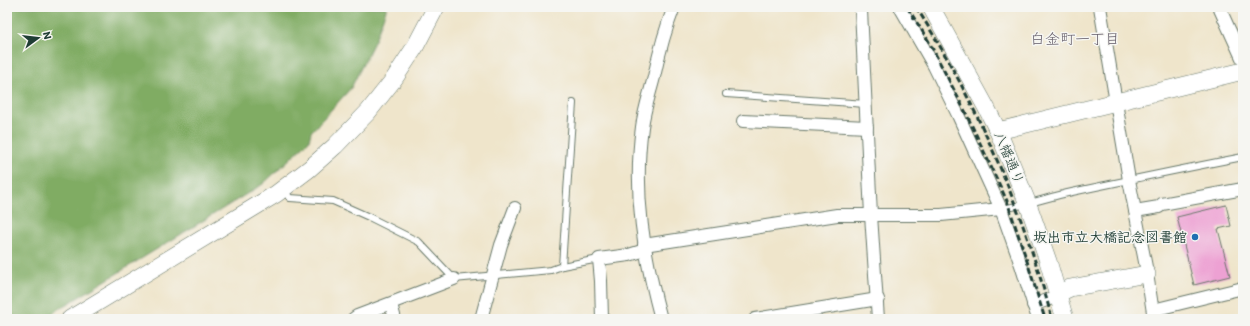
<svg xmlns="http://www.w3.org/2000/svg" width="1250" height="326" font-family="Itim,'Klee One',sans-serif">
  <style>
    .forest { fill: #80ac64; stroke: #50744c }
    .building { fill: #eda1d3 }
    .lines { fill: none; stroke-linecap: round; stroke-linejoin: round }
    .lane-casing { stroke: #687869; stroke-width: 8 }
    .street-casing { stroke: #687869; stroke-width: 14 }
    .secondary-casing { stroke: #687869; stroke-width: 18 }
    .lane { stroke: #fff; stroke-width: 6 }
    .street { stroke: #fff; stroke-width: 12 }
    .secondary { stroke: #fff; stroke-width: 17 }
    .rail { stroke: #1f3d34; stroke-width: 3; stroke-dasharray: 6 3; stroke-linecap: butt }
    .poi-dot { fill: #1f6fb2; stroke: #f6f6f2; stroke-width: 1.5 }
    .labels { text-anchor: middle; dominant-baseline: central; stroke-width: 3; stroke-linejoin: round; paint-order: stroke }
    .street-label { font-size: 14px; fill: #1f3d34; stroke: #f6f6f2 }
    .poi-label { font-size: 14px; font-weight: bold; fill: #1f3d34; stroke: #f6f6f2; text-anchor: end }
    .neighbourhood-label { font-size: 15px; fill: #67606c; stroke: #f6f6f2 }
  </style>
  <rect width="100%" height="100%" fill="#f6f6f2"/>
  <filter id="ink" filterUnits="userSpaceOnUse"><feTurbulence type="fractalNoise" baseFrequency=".025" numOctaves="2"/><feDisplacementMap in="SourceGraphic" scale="8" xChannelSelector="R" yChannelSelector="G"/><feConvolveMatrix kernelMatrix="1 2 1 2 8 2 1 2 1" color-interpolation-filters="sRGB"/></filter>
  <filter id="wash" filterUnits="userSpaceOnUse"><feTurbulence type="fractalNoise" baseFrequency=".012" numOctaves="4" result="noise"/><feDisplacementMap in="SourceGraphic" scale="16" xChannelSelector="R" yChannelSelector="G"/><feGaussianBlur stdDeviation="0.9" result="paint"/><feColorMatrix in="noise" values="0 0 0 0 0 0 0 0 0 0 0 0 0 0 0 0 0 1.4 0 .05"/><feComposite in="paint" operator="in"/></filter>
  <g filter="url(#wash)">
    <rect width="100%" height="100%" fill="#efe5cb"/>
    <path class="forest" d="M7 7H387L375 40 351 88 311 132 309 141 263 184 43 319H7Z"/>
    <g id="blocks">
      <path class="building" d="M1226 205 1231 226 1218 229 1230 276 1194 285 1177 217Z"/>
    </g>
  </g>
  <g filter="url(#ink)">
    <use href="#blocks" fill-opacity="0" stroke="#687869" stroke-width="1"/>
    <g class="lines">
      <g class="lane-casing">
        <g id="lane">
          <path d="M726 94 866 104"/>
          <path d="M283 190 290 198 333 201 369 217 419 242 454 279 551 270 562 266 599 259"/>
          <path d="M1001 209C1025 206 1048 197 1072 192 1129 180 1186 168 1243 157"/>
          <path d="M562 266 573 103"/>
        </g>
      </g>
      <g class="street-casing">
        <g id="street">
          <path d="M859 7 861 10 871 215 878 319"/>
          <path d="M900 7 934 66 958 115 1001 209 1021 265 1038 319"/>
          <path d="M1100 7 1129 180 1146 267 1154 319"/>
          <path d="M1219 7 1243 60"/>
          <path d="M743 121 867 127"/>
          <path d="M1135 211 1159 207 1162 204 1243 189"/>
          <path d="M644 245 837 215H941L1001 209"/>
          <path d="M391 304 395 319"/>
          <path d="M1033 305 1052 298 1059 293"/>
          <path d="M1153 310 1243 288"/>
          <path d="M353 319 357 316 454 279"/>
          <path d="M481 319 501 245 515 208"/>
          <path d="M602 319 601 281 599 259 629 255 645 250"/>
          <path d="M661 319C644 256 633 193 642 127 644 110 650 93 654 77 659 53 665 30 674 7"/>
          <path d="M755 319 878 299"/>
        </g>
      </g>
      <g class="secondary-casing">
        <g id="secondary">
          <path d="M931 7 986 107 998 131 1028 204 1048 261 1065 319"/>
          <path d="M998 131 1243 71"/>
          <path d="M1059 293 1070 288 1147 274"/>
          <path d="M70 319 276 194 309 169 335 146 368 112 394 79 415 47 436 7"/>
        </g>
      </g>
      <use href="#lane" class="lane"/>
      <use href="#street" class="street"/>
      <use href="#secondary" class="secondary"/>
      <g class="rail">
        <path d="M907 7 928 40 965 111 1007 201 1026 258 1045 319"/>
        <path d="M916 7C976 100 1024 212 1052 319"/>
      </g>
    </g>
  </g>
  <circle class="poi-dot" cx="1195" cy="237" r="4"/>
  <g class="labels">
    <g class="street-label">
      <text transform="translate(1009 158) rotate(67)">八幡通り</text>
    </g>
    <g class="poi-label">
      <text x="1187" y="237">坂出市立大橋記念図書館</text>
    </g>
    <g class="neighbourhood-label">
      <text x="1075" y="39">白金町一丁目</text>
    </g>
  </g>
  <rect width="1250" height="326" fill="none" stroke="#f6f6f2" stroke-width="24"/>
  <g transform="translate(38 38) rotate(75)" stroke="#f6f6f2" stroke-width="3" paint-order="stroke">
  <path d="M0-3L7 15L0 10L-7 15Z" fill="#1f3d34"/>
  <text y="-6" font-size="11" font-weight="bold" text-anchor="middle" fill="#1f3d34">N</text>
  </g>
</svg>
